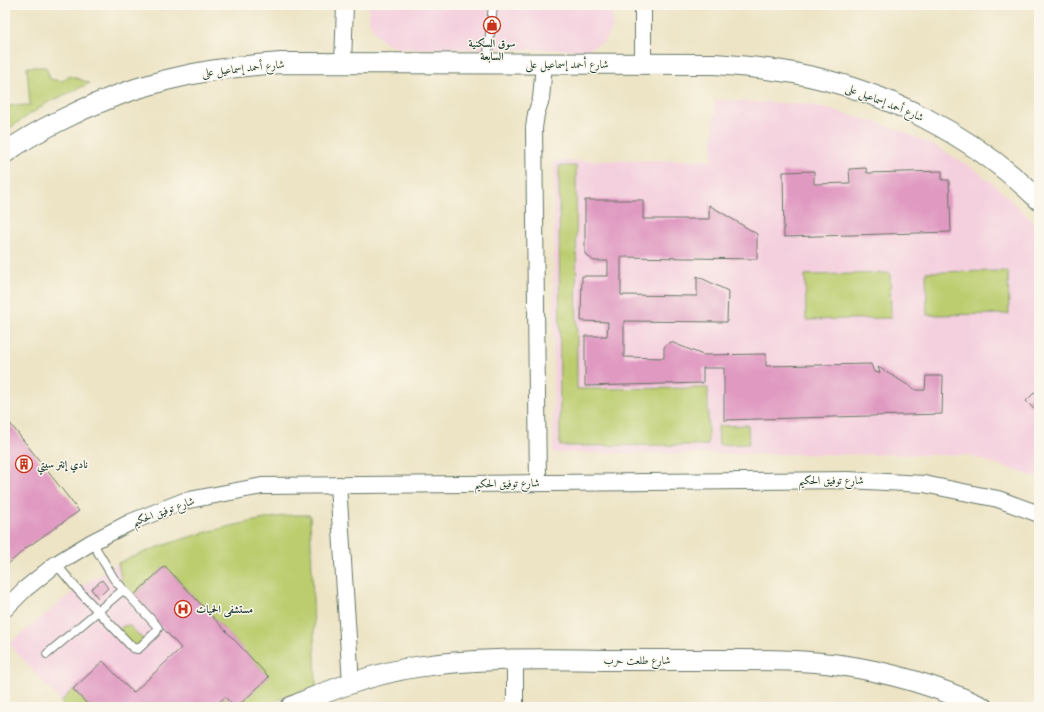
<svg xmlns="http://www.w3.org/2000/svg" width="1044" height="712" font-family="'Libre Caslon Text',Amiri,serif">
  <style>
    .built { fill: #f4cfde }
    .green { fill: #bccd70; stroke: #6e8552 }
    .building { fill: #e099c1 }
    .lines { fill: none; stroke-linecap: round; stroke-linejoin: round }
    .service-casing { stroke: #677767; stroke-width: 10 }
    .minor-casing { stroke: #677767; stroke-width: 18 }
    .tertiary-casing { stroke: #677767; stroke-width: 22 }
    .service { stroke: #fff; stroke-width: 8 }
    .minor { stroke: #fff; stroke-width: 16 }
    .tertiary { stroke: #fff; stroke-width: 20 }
    .labels { text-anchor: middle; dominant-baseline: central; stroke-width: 3; stroke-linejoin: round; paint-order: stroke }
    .poi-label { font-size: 11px; font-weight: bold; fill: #1f3d34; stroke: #fbf7ec; text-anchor: start }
    .street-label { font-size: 11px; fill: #1f3d34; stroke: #fbf7ec }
  </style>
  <rect width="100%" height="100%" fill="#fbf7ec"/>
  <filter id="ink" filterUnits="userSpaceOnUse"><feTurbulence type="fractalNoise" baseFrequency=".025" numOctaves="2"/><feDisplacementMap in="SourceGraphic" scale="8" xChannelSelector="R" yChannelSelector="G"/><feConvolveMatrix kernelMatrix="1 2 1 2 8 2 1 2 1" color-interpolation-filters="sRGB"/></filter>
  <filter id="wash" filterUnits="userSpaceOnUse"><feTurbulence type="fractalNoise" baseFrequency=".012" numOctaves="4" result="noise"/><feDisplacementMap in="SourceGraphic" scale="16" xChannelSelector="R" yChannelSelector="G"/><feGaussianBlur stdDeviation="0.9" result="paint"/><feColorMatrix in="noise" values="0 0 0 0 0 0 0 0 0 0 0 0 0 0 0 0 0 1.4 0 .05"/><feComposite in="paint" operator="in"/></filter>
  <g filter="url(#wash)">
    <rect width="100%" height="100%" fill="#ede4c5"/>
    <g class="built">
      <path d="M369 5H614L612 29 604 42 586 50 401 48 387 44 375 33 369 22Z"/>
      <path d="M715 100 805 104 836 111 898 129 937 147 974 169 998 188 1039 228V478L967 455 553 453 554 161 712 160Z"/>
      <path d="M290 515H310L316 687 284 697 266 707H66L9 644 77 589 118 563 176 542 222 529 263 519Z"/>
    </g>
    <g class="green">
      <path d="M27 67H46L50 79 62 81 70 76 90 83 47 103 5 131V106L30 105Z"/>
      <path d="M559 166H576L577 389 708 388V445L560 446Z"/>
      <path d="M1008 271 1009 314 927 315 926 272Z"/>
      <path d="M890 273 891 318 806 320 805 275Z"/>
      <path d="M748 425 749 444 719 445 718 426Z"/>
      <path d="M290 515H310L316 687 284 697 266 707H237L269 677 165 566 133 596 122 584 118 563C170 540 233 523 290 515Z"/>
      <path d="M129 625 143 639 136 652 130 651 117 637V631L123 626Z"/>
      <path d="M73 689 90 707H66L61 702Z"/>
      <path d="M225 697 235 707H214Z"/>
    </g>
    <g id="blocks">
      <g class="building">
        <path d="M866 168 867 173 942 171V180H949L951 232 784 237 783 172 814 171V184L850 183 849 169Z"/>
        <path d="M585 200H643V219H709V205L757 234V259L621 257V295L697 296V276L728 291 727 322 624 321V357L664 358V347L671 342 703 355 766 354V366L871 364 874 372 880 373 878 367 916 390H925L926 376H943L942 414 724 420V368H703V383L585 386V336H607L608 322 581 321 582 276H608V261H594L585 254Z"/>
        <path d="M1039 388V414L1026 401Z"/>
        <path d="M5 417 79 511 26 548 5 567Z"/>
        <path d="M165 566 269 677 237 707H235L225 697 214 707H90L73 689 103 661 133 693 181 648 133 596Z"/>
        <path d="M102 580 108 588 98 598 91 589Z"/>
      </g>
    </g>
  </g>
  <g filter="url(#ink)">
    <use href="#blocks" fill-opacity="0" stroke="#677767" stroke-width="1"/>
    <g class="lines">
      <g class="service-casing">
        <g id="service">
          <path d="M487 63 493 5"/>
          <path d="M56 564 77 589 133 648 138 649 156 632 158 628 156 625 114 579 92 542"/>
          <path d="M47 654 123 590"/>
        </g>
      </g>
      <g class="minor-casing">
        <g id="minor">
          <path d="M643 5V64"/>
          <path d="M343 63 345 5"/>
          <path d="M538 483 534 128 536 114 541 99 544 64"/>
          <path d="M338 485 351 683"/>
          <path d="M5 609 25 589 56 564 92 542 131 522 184 501 262 486 848 480 924 484 998 499 1039 514"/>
          <path d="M515 660V707"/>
        </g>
      </g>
      <g class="tertiary-casing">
        <g id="tertiary">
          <path d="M5 153C21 141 39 131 57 122 130 84 200 68 281 63L715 64C741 66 767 68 794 73 885 90 973 135 1039 200"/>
          <path d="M291 707C331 689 372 674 416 667 488 656 565 660 638 660 671 660 704 660 737 660 772 660 806 660 840 665 889 672 937 686 982 707"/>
        </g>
      </g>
      <use href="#service" class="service"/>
      <use href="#minor" class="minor"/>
      <use href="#tertiary" class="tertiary"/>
    </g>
  </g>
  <defs>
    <g id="shop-ring" transform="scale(0.9)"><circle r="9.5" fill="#fbf7ec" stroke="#c8321e" stroke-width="1.5"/><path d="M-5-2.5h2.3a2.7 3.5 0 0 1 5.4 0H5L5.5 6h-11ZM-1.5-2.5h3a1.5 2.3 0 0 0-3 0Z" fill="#c8321e"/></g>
    <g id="building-ring" transform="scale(0.9)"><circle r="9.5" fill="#fbf7ec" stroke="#c8321e" stroke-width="1.5"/><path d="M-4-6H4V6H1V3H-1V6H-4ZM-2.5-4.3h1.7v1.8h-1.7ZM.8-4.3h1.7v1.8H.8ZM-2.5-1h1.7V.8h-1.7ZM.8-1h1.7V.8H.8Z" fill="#c8321e"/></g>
    <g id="hospital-ring" transform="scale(0.9)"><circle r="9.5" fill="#fbf7ec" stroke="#c8321e" stroke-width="1.5"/><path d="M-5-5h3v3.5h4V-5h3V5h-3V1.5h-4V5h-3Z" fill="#c8321e"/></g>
  </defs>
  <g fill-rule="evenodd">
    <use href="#shop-ring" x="492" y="25"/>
    <use href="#building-ring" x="24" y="464"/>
    <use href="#hospital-ring" x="183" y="609"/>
  </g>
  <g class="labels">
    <g class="poi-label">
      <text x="492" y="43" text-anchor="middle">سوق السكنية<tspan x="492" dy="13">السابعة</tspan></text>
      <text x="37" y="464">نادي إنتر سيتي</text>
      <text x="196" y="609">مستشفى الحميات</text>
    </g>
    <g class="street-label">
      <text x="567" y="64">شارع أحمد إسماعيل على</text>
      <text transform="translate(243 68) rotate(-6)">شارع أحمد إسماعيل على</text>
      <text transform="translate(885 102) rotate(22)">شارع أحمد إسماعيل على</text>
      <text x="831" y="480">شارع توفيق الحكيم</text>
      <text transform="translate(507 483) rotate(-1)">شارع توفيق الحكيم</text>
      <text transform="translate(163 511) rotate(-20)">شارع توفيق الحكيم</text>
      <text x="637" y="660">شارع طلعت حرب</text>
    </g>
  </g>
  <rect width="1044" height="712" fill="none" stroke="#fbf7ec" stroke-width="20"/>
</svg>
